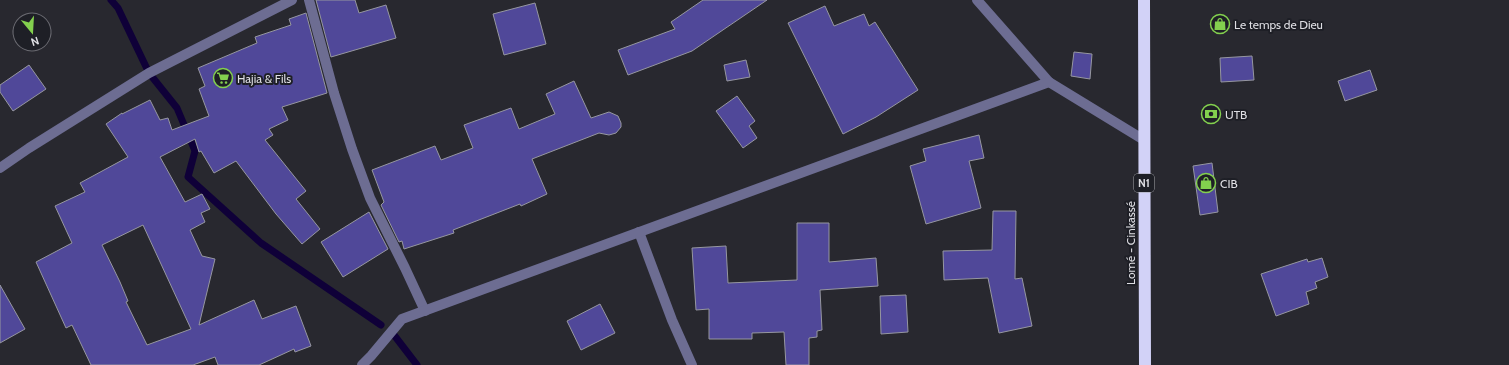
<svg xmlns="http://www.w3.org/2000/svg" width="1509" height="365" font-family="Cabin,sans-serif">
  <style>
    .lines { fill: none; stroke-linecap: round; stroke-linejoin: round }
    .stream { stroke: #0f0038; stroke-width: 7 }
    .building { fill: #504899; stroke: #9697a0; fill-rule: evenodd }
    .minor { stroke: #6d6d92; stroke-width: 10 }
    .highway { stroke: #d2d2f7; stroke-width: 12 }
    .labels { text-anchor: middle; dominant-baseline: central; stroke-width: 4; stroke-linejoin: round; paint-order: stroke }
    .shield { fill: #1e1f26; stroke: #a4a5aa; stroke-width: 1 }
    .shield-label { font-size: 11px; font-weight: bold; fill: #dedee3 }
    .poi-label { font-size: 12px; fill: #dedee3; stroke: #1e1f26; text-anchor: start }
    .street-label { font-size: 12px; fill: #dedee3; stroke: #1e1f26 }
  </style>
  <rect width="100%" height="100%" fill="#28282f"/>
  <g class="lines">
    <g class="stream">
      <path d="M111 0 118 8 149 73 177 108 195 151 188 177 261 243 381 325"/>
      <path d="M394 335 417 365"/>
    </g>
  </g>
  <g class="building">
    <path d="M316 0H355L359 13 386 5 396 38 331 57Z"/>
    <path d="M703 0H767L692 51 628 75 618 50 675 29 671 22Z"/>
    <path d="M535 3 546 44 504 55 493 14Z"/>
    <path d="M825 6 834 26 864 14 869 26 875 22 918 90 876 117 843 134 788 23Z"/>
    <path d="M306 13 327 93 282 107 288 120 269 129 273 135 265 140 306 191 296 199 320 229 302 244 276 214 236 161 214 173 201 151 199 152 195 139 160 157 185 202 202 194 210 209 201 213 205 222 190 230 202 256 215 259 199 325 254 300 262 319 296 306 311 346 295 352 294 349 259 365H218L215 357 193 365H91L72 325 66 328 36 262 72 243 55 206 85 192 80 183 128 157 106 124 122 113V114L150 100 160 120 168 118 172 130 209 116 199 89 205 86 198 68 257 43 255 37 291 25 289 19ZM143 225 191 329 147 345 126 302 128 301 120 282 102 245Z"/>
    <path d="M1074 52 1092 54 1090 79 1071 76Z"/>
    <path d="M1252 56 1254 80 1221 82 1220 58Z"/>
    <path d="M746 60 750 77 727 81 724 65Z"/>
    <path d="M29 65 46 89 13 111 0 92V85Z"/>
    <path d="M1370 70 1377 90 1345 101 1338 81Z"/>
    <path d="M574 81 591 118 609 112 618 116 621 123V127L616 133 609 135 599 133 532 159 547 194 521 206 520 204 453 230 454 233 404 249 402 241 399 242 381 205 384 202 372 170 435 146 441 160 473 148 464 125 511 108 519 129 555 114 546 94Z"/>
    <path d="M737 96 755 121 749 126 757 138 743 148 716 111Z"/>
    <path d="M979 135 984 158 969 161 981 208 926 224 910 166 926 161 923 149Z"/>
    <path d="M1212 163 1218 212 1200 215 1193 166Z"/>
    <path d="M993 211H1016L1015 279 1022 278 1032 326 999 333 988 278 944 280 943 251 992 250Z"/>
    <path d="M369 212 388 249 343 277 321 242Z"/>
    <path d="M797 223H829V262L876 258 878 286 820 290 822 330 817 331V337L809 338V365H786L784 332 752 333V339H709V309L696 310 692 248 726 246 728 283 797 280Z"/>
    <path d="M1322 258 1328 277 1315 282 1317 288 1306 292 1309 304 1276 316 1261 274 1307 259 1308 262Z"/>
    <path d="M0 285 25 329 0 343Z"/>
    <path d="M906 295 908 332 881 334 880 296Z"/>
    <path d="M600 304 615 333 581 350 567 321Z"/>
  </g>
  <g class="lines">
    <g class="minor">
      <path d="M309 0 334 93 352 149 370 198 405 268 425 311"/>
      <path d="M977 0 1049 82"/>
      <path d="M0 168 29 148 149 73 292 0"/>
      <path d="M639 232 672 320 692 365"/>
      <path d="M362 365 371 356 402 319 1049 82 1144 140"/>
    </g>
    <path class="highway" d="M1144 0 1145 365"/>
  </g>
  <defs>
    <g id="shop-ring" transform="scale(1)"><circle r="9.5" fill="#1e1f26" stroke="#83d04e" stroke-width="1.5"/><path d="M-5-2.5h2.3a2.7 3.5 0 0 1 5.4 0H5L5.5 6h-11ZM-1.5-2.5h3a1.5 2.3 0 0 0-3 0Z" fill="#83d04e"/></g>
    <g id="supermarket-ring" transform="scale(1)"><circle r="9.5" fill="#1e1f26" stroke="#83d04e" stroke-width="1.5"/><path d="M-6-5.5h2.5l.6 2H6L4.5 2H-2.5L-4.4-4H-6ZM-1.5 3.2a1.3 1.3 0 1 0 .1 0ZM3 3.2a1.3 1.3 0 1 0 .1 0Z" fill="#83d04e"/></g>
    <g id="bank-ring" transform="scale(1)"><circle r="9.5" fill="#1e1f26" stroke="#83d04e" stroke-width="1.5"/><path d="M-6-4H6V4H-6ZM0-2.3a2.3 2.3 0 1 0 0 4.6a2.3 2.3 0 1 0 0-4.6Z" fill="#83d04e"/></g>
  </defs>
  <g fill-rule="evenodd">
    <use href="#shop-ring" x="1220" y="24"/>
    <use href="#supermarket-ring" x="223" y="78"/>
    <use href="#bank-ring" x="1211" y="114"/>
    <use href="#shop-ring" x="1206" y="183"/>
  </g>
  <g class="labels">
    <rect class="shield" x="1134" y="174" width="20" height="18" rx="3"/>
    <g class="shield-label">
      <text x="1144" y="183">N1</text>
    </g>
    <g class="poi-label">
      <text x="1234" y="24">Le temps de Dieu</text>
      <text x="237" y="78">Hajia &amp; Fils</text>
      <text x="1225" y="114">UTB</text>
      <text x="1220" y="183">CIB</text>
    </g>
    <g class="street-label">
      <text transform="translate(1130 243) rotate(-90)">Lomé - Cinkassé</text>
    </g>
  </g>
  <g transform="translate(32 32) rotate(162)"><circle r="19" fill="#1e1f26" stroke="#6b6b72"/>
  <path d="M0-3L7 15L0 10L-7 15Z" fill="#83d04e"/>
  <text y="-6" font-size="11" font-weight="bold" text-anchor="middle" fill="#dedee3">N</text>
  </g>
</svg>
